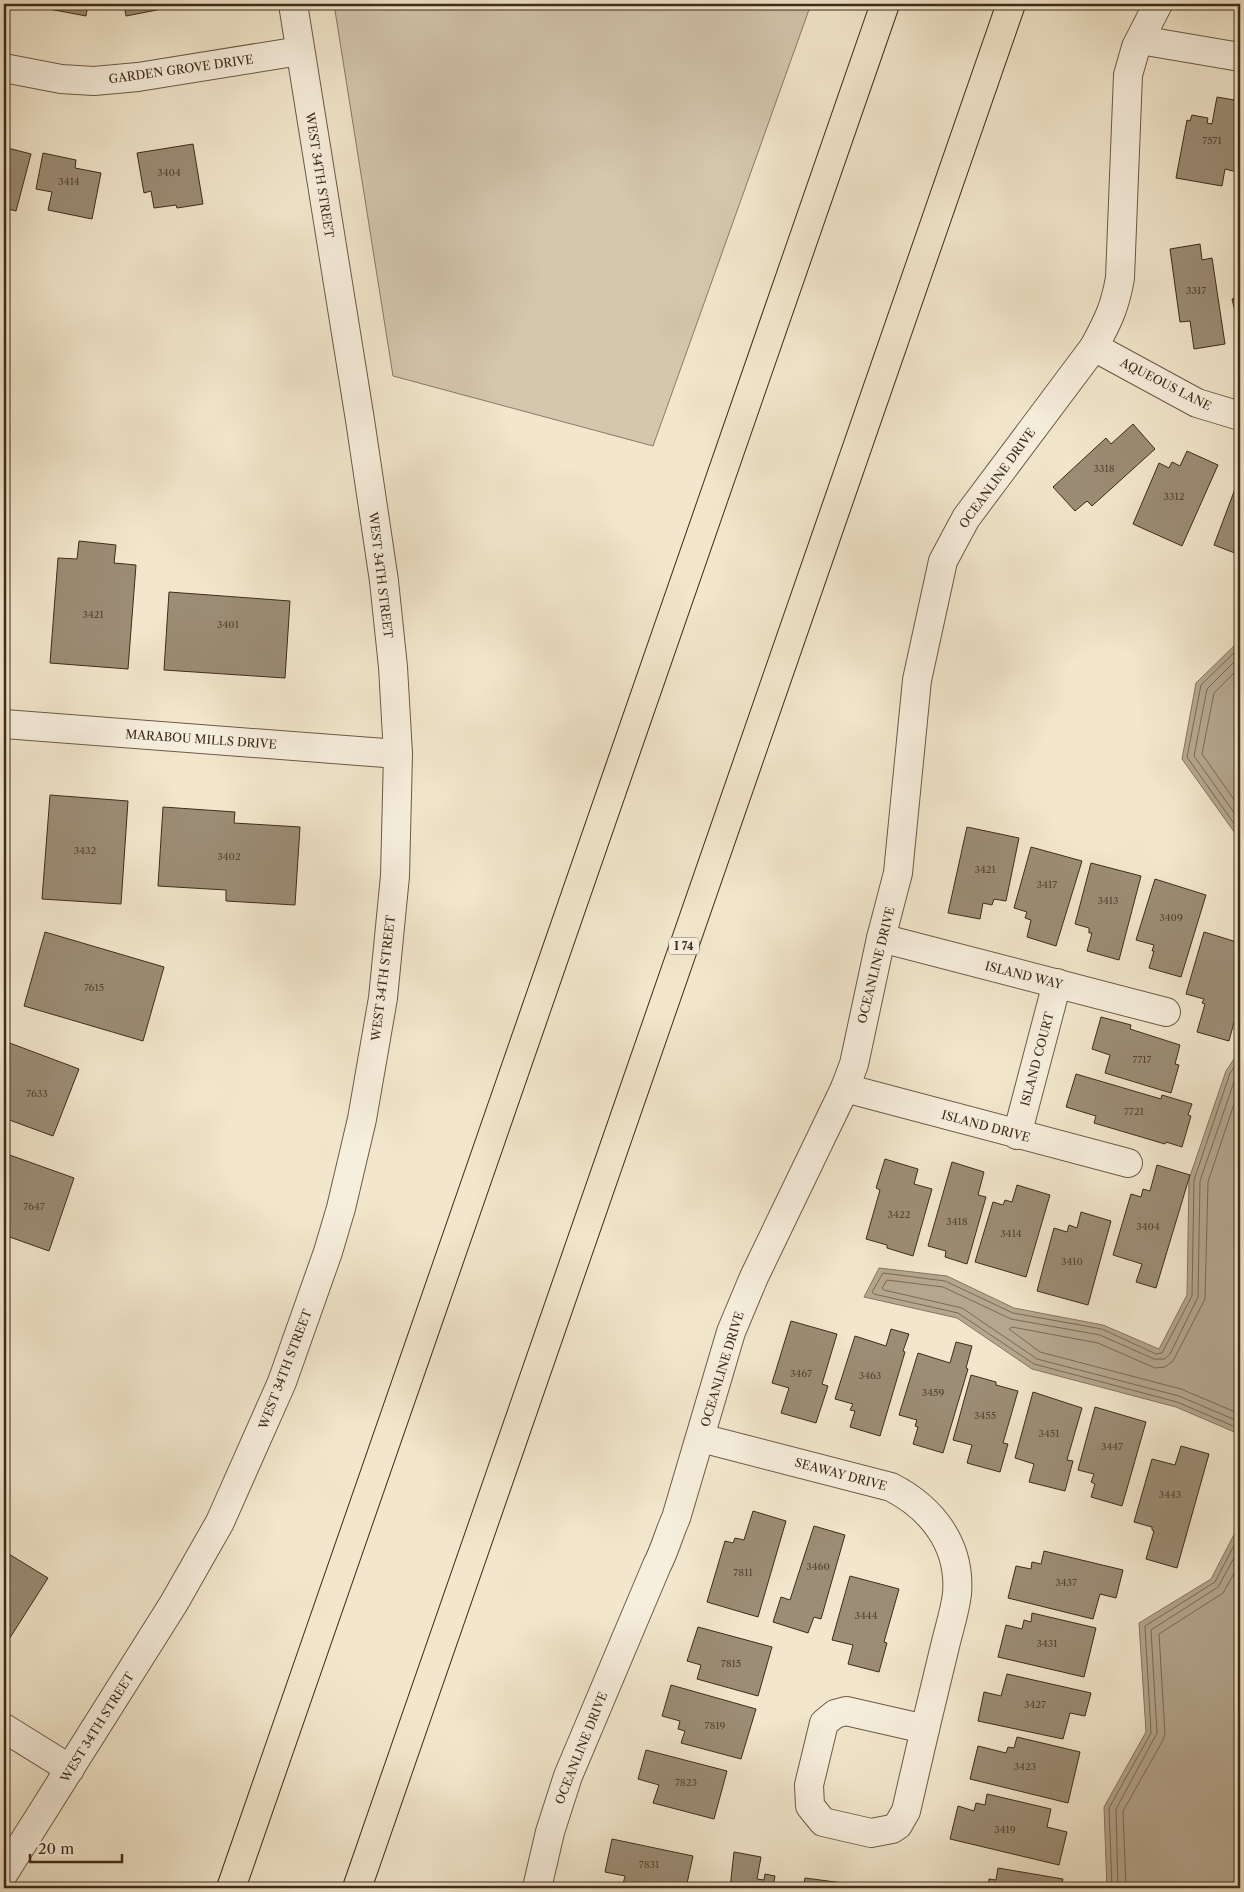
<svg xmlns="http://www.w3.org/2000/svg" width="1244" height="1892" font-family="'Libre Caslon Text',serif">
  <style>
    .green { fill: #d4c7ae; stroke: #8a7964 }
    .water { fill: #b5a78f; stroke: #867560 }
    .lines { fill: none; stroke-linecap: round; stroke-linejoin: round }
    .shore { stroke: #7a6954; stroke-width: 1 }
    .building { fill: #9c8d76; stroke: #3f2b19 }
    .minor-casing { stroke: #6c5a46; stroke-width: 30 }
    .tertiary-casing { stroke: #6c5a46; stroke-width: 30 }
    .motorway-casing { stroke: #3f2b19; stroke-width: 30 }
    .minor { stroke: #f7efde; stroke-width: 28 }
    .tertiary { stroke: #f7efde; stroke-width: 28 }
    .motorway { stroke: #f2e7cc; stroke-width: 28 }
    .labels { text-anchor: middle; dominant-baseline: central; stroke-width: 4; stroke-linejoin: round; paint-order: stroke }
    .number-label { font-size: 10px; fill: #564430 }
    .shield { fill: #f7efde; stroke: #766654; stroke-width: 1 }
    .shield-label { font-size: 11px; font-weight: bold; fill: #3f2b19 }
    .street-label { font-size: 12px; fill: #3f2b19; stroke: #f7efde }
  </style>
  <rect width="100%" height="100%" fill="#f2e7cc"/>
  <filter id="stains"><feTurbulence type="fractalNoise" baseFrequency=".004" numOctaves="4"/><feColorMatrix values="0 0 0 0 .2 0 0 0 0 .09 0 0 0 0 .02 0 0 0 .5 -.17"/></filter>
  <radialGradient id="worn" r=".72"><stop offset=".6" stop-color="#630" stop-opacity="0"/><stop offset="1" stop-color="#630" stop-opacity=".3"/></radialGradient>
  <path class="green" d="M334 4H811L653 446 393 376Z"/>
  <g class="water">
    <path d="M1240 640V840L1182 759 1196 683Z"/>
    <path d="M1240 1050V1448L1239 1434 1176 1407 1032 1369 957 1318 864 1297 879 1268 947 1276 1014 1308 1103 1325 1159 1349 1187 1295 1189 1179 1226 1071Z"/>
    <path d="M1240 1523V1888H1107L1104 1807 1146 1732 1139 1623 1211 1579Z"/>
  </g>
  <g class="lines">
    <g class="shore">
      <path d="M1240 647 1201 685 1187 757 1240 832"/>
      <path d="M1240 656 1207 689 1194 756 1240 821"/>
      <path d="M1240 667 1214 693 1202 754 1240 808"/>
      <path d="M1240 1059 1230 1073 1194 1180 1192 1296 1162 1353 1156 1354 1102 1329 1013 1313 945 1281 883 1273 872 1292 874 1294 958 1313 1034 1364 1177 1402 1240 1429"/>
      <path d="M1240 1070 1236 1076 1200 1181 1198 1297 1170 1354 1165 1359H1154L1100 1335 1011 1319 943 1287 887 1280 882 1288 884 1290 962 1308 1037 1359 1179 1396 1240 1422"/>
      <path d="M1240 1086 1208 1182 1205 1299 1173 1361 1165 1367 1155 1368 1098 1343 1012 1327 1009 1329 1040 1352 1181 1389 1240 1414"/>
      <path d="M1112 1888 1109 1808 1151 1733 1145 1626 1215 1582 1240 1534"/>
      <path d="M1118 1888 1116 1809 1157 1733 1151 1630 1218 1587 1240 1547"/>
      <path d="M1126 1888 1123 1811 1162 1742 1165 1734 1159 1634 1223 1593 1240 1563"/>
    </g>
  </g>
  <g class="building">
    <path d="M28 4H88L86 16 28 5Z"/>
    <path d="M124 4H156L157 10 126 16Z"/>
    <path d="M1217 97 1240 101V155L1237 172 1225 169 1222 186 1176 178 1187 120 1190 121 1192 115 1208 118 1207 123 1212 124Z"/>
    <path d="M193 144 203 204 177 208 176 205 154 208 151 191 144 193 137 153Z"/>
    <path d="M4 147 31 154 16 211 4 208Z"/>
    <path d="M43 153 76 160 75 168 101 173 92 219 48 210 52 192 36 189Z"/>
    <path d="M1200 244 1202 260 1212 258 1225 344 1194 349 1190 321 1180 322 1170 249Z"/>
    <path d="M1240 297V332L1232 299Z"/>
    <path d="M1133 424 1155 449 1092 506 1087 501 1075 511 1053 487 1106 438 1111 444Z"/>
    <path d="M1187 451 1218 465 1182 546 1133 524 1159 463 1169 468 1172 462 1180 466Z"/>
    <path d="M1238 481 1240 482V555L1214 545Z"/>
    <path d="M79 541 116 545 114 563 136 565 128 669 50 663 58 558 77 559Z"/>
    <path d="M169 592 290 601 285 678 164 670Z"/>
    <path d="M50 795 128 801 121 904 42 899Z"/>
    <path d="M163 807 235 812 234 823 300 827 295 905 226 901V890L158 886Z"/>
    <path d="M967 827 1019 838 1006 901 994 899 992 905 983 903 980 919 948 913Z"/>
    <path d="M1031 847 1082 861 1056 946 1027 937 1031 920 1025 918 1027 912 1014 908Z"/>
    <path d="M1091 863 1141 876 1119 960 1087 951 1092 933H1089V928L1075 924Z"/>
    <path d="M1155 879 1206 895 1181 977 1149 968 1154 951H1152L1154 945 1136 940Z"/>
    <path d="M45 932 164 967 143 1041 24 1006Z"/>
    <path d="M1204 932 1240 943V1000L1229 1041 1197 1032 1205 1004 1202 1003 1204 999 1186 994Z"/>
    <path d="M1101 1017 1131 1025 1130 1029 1180 1045 1175 1064 1179 1065 1171 1093 1105 1073 1110 1055 1092 1049Z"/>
    <path d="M7 1042 79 1069 53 1136 4 1118V1051Z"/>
    <path d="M1076 1074 1161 1099 1162 1095 1192 1104 1188 1115 1191 1116 1182 1147 1166 1142 1165 1144 1094 1123 1096 1116 1066 1107Z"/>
    <path d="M4 1153 74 1178 49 1251 4 1235Z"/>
    <path d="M885 1159 918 1169 914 1184 932 1189 913 1256 887 1248V1245L866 1239 880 1190 876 1188Z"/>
    <path d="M952 1162 984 1172 978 1195 986 1197 967 1264 945 1257 946 1251 928 1246Z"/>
    <path d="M1157 1165 1190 1175 1156 1288 1136 1282 1142 1264 1113 1255 1131 1194 1141 1197 1143 1189 1150 1191Z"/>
    <path d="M1017 1185 1050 1195 1026 1277 975 1262 993 1202 1003 1205 1005 1200 1012 1202Z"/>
    <path d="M1081 1212 1111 1221 1088 1305 1037 1291 1054 1228 1067 1232 1069 1225 1077 1228Z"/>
    <path d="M791 1321 837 1334 822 1384 828 1386 816 1423 781 1413 789 1388 772 1383Z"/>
    <path d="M891 1329 909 1334 903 1351 905 1352 880 1436 850 1427 855 1411 850 1410 853 1404 835 1399 855 1336 886 1346Z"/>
    <path d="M956 1342 972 1346 966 1368 968 1369 943 1453 913 1444 918 1427 915 1426 917 1420 899 1415 918 1353 950 1363Z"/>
    <path d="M971 1375 996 1382V1385L1018 1391 1003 1443 1008 1444 1000 1472 967 1463 972 1445 953 1440Z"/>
    <path d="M1033 1392 1082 1408 1067 1460 1073 1461 1065 1491 1029 1482 1034 1464 1015 1458Z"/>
    <path d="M1095 1407 1146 1422 1122 1506 1091 1497 1095 1484 1091 1482 1094 1474 1078 1470Z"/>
    <path d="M1181 1446 1209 1454 1177 1568 1146 1559 1154 1531 1152 1530V1527L1134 1522 1152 1459 1175 1465Z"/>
    <path d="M753 1511 786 1521 758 1617 707 1602 725 1541 733 1543 735 1538 744 1540Z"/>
    <path d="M814 1526 845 1535 821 1619 814 1617 808 1633 773 1622 781 1597 790 1600Z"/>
    <path d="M4 1551 48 1578 6 1644 4 1643Z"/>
    <path d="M1044 1551 1123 1570 1116 1598 1100 1594 1093 1619 1008 1598 1016 1566 1031 1569 1032 1562 1041 1564Z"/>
    <path d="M850 1576 899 1589 884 1642 887 1643 879 1672 848 1664 853 1645 832 1640Z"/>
    <path d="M1032 1613 1096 1628 1084 1677 998 1657 1006 1625 1022 1629 1024 1620 1031 1622Z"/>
    <path d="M698 1627 772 1647 758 1696 697 1679 701 1665 687 1661Z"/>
    <path d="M1007 1674 1091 1693 1085 1716 1070 1713 1063 1739 978 1721 984 1692 1001 1696Z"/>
    <path d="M671 1685 756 1709 741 1759 681 1743 685 1731 678 1729 680 1721 662 1716Z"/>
    <path d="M1017 1737 1080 1752 1068 1803 970 1779 978 1746 1006 1753 1008 1747 1014 1748Z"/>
    <path d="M646 1750 727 1771 714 1819 653 1803 659 1785 638 1779Z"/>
    <path d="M987 1794 1051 1809 1047 1827 1067 1832 1059 1865 950 1839 958 1806 974 1811 976 1803 985 1805Z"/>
    <path d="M612 1839 693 1856 686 1888H622L625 1876 605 1872Z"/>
    <path d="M734 1852 761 1857 757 1879 764 1880 765 1874 775 1876 773 1888H730Z"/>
    <path d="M998 1868 1063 1879 1061 1888H973V1885L988 1888 989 1879 996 1880Z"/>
    <path d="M805 1878 843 1883V1888H803Z"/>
  </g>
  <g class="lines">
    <g class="minor-casing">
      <g id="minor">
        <path d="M1140 40 1240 57"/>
        <path d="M4 68 61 79 94 81 138 77 300 51"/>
        <path d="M1094 347 1197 403 1240 416"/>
        <path d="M4 724 398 754"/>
        <path d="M881 938 1166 1012"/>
        <path d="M845 1088 1128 1163"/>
        <path d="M1017 1135 1057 983"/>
        <path d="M701 1438 891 1487C932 1508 961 1545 957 1594 955 1611 949 1629 945 1646 938 1674 932 1701 925 1729"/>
        <path d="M846 1711 925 1729 906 1811 898 1825 892 1829 871 1833 823 1822 810 1806 809 1785 824 1723 835 1714Z"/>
        <path d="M4 1728 70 1769"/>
        <path d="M537 1888 550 1832 568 1776 657 1565C665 1550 669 1533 676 1518L731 1332 754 1277 845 1088 854 1064 881 938 898 873 917 680 943 561 966 518 1094 347C1108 321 1115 307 1120 278L1128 75 1136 47 1158 4"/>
      </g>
    </g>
    <g class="tertiary-casing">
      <path id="tertiary" d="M4 1873 174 1603 220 1522 282 1382 328 1252 341 1208 362 1119 383 998 395 876 398 754 393 667 384 581 360 420 293 4"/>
    </g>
    <g class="motorway-casing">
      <g id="motorway">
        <path d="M231 1888 885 4"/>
        <path d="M357 1888 1011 4"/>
      </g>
    </g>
    <use href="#minor" class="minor"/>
    <use href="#tertiary" class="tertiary"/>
    <use href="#motorway" class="motorway"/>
  </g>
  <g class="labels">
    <g class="number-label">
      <text x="1212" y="140">7571</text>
      <text x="169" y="172">3404</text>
      <text x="69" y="181">3414</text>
      <text x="1196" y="290">3317</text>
      <text x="1104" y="468">3318</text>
      <text x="1174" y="496">3312</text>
      <text x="93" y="614">3421</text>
      <text x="228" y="624">3401</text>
      <text x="85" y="850">3432</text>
      <text x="229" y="856">3402</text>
      <text x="985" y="869">3421</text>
      <text x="1047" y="884">3417</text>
      <text x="1108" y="900">3413</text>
      <text x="1171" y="917">3409</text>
      <text x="94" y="987">7615</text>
      <text x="1142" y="1059">7717</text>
      <text x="37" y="1093">7633</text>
      <text x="1134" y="1111">7721</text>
      <text x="34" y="1206">7647</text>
      <text x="899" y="1214">3422</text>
      <text x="957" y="1221">3418</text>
      <text x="1148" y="1226">3404</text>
      <text x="1011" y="1233">3414</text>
      <text x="1072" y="1261">3410</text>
      <text x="801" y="1373">3467</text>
      <text x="870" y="1375">3463</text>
      <text x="933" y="1392">3459</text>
      <text x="985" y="1415">3455</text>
      <text x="1049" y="1433">3451</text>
      <text x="1112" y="1446">3447</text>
      <text x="1170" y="1494">3443</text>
      <text x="818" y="1566">3460</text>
      <text x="743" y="1572">7811</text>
      <text x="1066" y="1582">3437</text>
      <text x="866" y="1615">3444</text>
      <text x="1047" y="1643">3431</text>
      <text x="731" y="1663">7815</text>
      <text x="1035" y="1704">3427</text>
      <text x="715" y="1725">7819</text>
      <text x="1025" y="1766">3423</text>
      <text x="686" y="1782">7823</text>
      <text x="1005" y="1829">3419</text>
      <text x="649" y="1864">7831</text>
    </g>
    <rect class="shield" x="669" y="937.5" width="30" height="17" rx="4"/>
    <g class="shield-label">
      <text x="684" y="946">I 74</text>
    </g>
    <g class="street-label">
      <text transform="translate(181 69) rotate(-8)">GARDEN GROVE DRIVE</text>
      <text transform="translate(320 175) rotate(81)">WEST 34TH STREET</text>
      <text transform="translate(1166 384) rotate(27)">AQUEOUS LANE</text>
      <text transform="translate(997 478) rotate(-54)">OCEANLINE DRIVE</text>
      <text transform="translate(381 575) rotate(83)">WEST 34TH STREET</text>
      <text transform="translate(201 739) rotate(4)">MARABOU MILLS DRIVE</text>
      <text transform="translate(876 965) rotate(-76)">OCEANLINE DRIVE</text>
      <text transform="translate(1024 975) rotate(14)">ISLAND WAY</text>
      <text transform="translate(383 978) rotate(-83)">WEST 34TH STREET</text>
      <text transform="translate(1037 1059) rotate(-75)">ISLAND COURT</text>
      <text transform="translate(986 1126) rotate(15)">ISLAND DRIVE</text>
      <text transform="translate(285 1369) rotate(-69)">WEST 34TH STREET</text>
      <text transform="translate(722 1369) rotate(-73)">OCEANLINE DRIVE</text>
      <text transform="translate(841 1474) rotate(15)">SEAWAY DRIVE</text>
      <text transform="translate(97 1727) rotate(-58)">WEST 34TH STREET</text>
      <text transform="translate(581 1748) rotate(-68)">OCEANLINE DRIVE</text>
    </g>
  </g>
  <rect width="1244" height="1892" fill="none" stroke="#f2e7cc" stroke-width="20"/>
  <rect x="5" y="5" width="1234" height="1882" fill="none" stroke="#3f2b19" stroke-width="2.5"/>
  <rect x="10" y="10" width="1224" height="1872" fill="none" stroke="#3f2b19"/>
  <path d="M30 1854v8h92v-8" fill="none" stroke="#3f2b19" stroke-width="2.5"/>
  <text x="38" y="1854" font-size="15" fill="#3f2b19" stroke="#f7efde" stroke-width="4" paint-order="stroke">20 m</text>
  <rect width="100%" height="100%" filter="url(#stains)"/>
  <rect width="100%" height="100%" fill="url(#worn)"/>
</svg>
